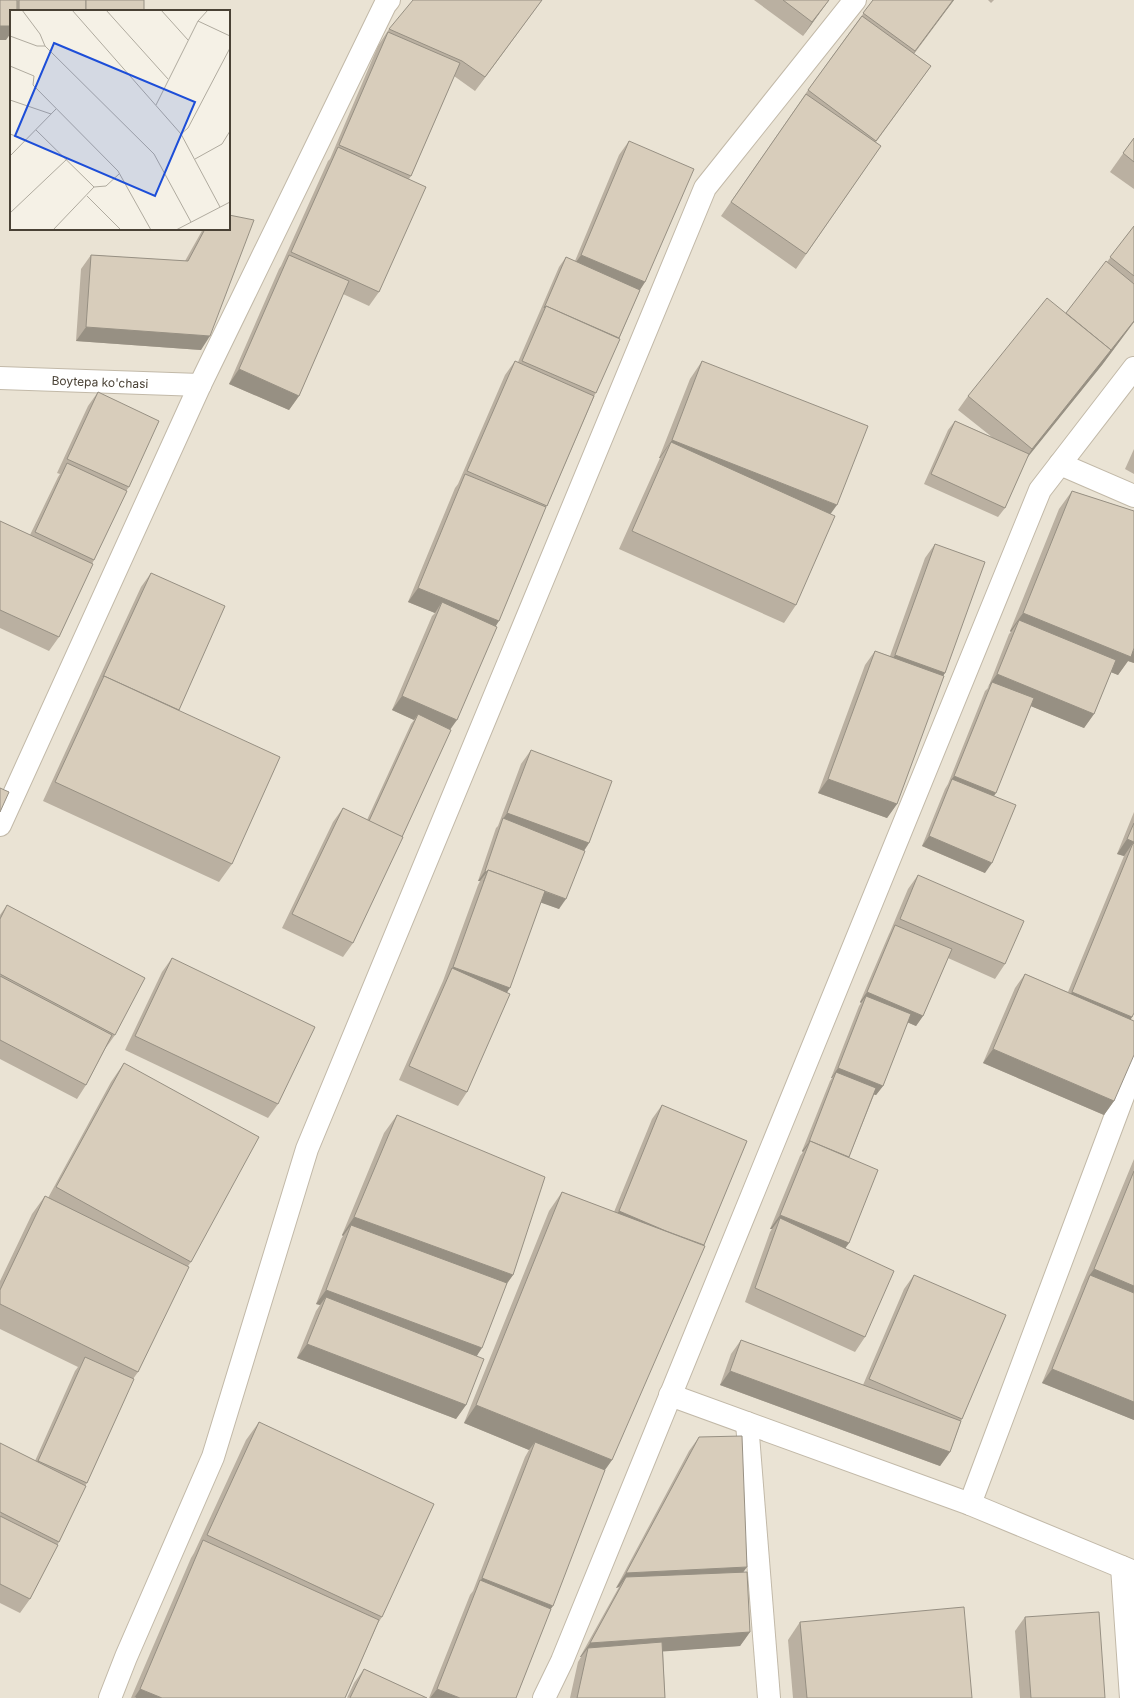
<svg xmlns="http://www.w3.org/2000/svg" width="1134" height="1698" font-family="Inter,sans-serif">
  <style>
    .residential { fill: #eae3d4; fill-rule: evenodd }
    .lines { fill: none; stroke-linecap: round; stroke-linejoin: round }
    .street-casing { stroke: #c2b9a8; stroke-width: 24 }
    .street { stroke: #fff; stroke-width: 22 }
    .wall { fill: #bab0a1 }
    .shaded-wall { fill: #979083 }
    .building { fill: #d8cdbb; stroke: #979083 }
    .labels { text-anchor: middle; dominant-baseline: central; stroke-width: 3; stroke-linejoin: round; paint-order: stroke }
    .street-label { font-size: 12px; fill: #494135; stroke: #fff }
    .inset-road { fill: none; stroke: #b0ab9f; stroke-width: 1 }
    .view { fill: #1d4ed8; fill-opacity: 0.15; stroke: #1d4ed8; stroke-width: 2 }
    .inset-edge { fill: none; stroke: #494135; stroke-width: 2 }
  </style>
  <rect width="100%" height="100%" fill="#f5f1e6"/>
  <path class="residential" d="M0 0H1134V1698H0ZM11 11H229V229H11Z"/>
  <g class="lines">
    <g class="street-casing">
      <g id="street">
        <path d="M0 378 200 385"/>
        <path d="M1060 464 1134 496"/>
        <path d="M0 825 200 385 385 5 389 0"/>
        <path d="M670 1395 970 1504 1134 1572"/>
        <path d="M747 1423 769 1698"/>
        <path d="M970 1504 1134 1067"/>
        <path d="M1122 1567 1131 1698"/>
        <path d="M110 1698 126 1657 213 1457 307 1149 705 188 855 0"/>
        <path d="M544 1698 562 1661 1040 490 1134 368"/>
      </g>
    </g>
    <use href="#street" class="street"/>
  </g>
  <g class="wall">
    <path d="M0 0H144V11H11L6 40H0Z"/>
    <path d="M542 0 475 91 454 76 411 176 409 179 379 292 369 306 343 294 299 396 289 410 229 384 279 269 281 266 328 161 330 159 378 46 380 43 389 29Z"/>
    <path d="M754 0H829L803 36Z"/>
    <path d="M873 0H954L914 54 931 66 876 142 881 146 796 269 721 216 798 105 808 90Z"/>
    <path d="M988 0H994L991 3Z"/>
    <path d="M1134 138V189L1110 172Z"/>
    <path d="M629 141 645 282 640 290 547 506 545 508 496 626 450 729 402 837 353 943 343 957 282 928 333 822 343 808 367 820 411 724 414 720 392 710 432 616 435 613 408 602 455 488 458 484 505 375 515 361 518 362 537 318 559 267 566 257 575 261 619 155Z"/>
    <path d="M1134 226V322L1102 365 1028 456 1005 508 998 517 924 484 948 430 955 421 992 437 958 410 968 396 1066 313 1107 262Z"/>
    <path d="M203 229H229L201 350 76 341 81 269 91 255 185 261Z"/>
    <path d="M702 361 830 514 796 605 784 623 619 549 660 458H659L690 379Z"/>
    <path d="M98 392 129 487 126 491 94 560 92 564 59 637 49 651 0 628V521L30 535 58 477 60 474 57 473 88 406Z"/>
    <path d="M1134 449V474L1125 469Z"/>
    <path d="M1072 491 1134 511V663L1128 661 1118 675 1111 672 1094 714 1084 728 1031 706 994 796 985 873 922 846 945 789 948 784 985 691 988 688 1009 634 1011 632 1010 631 1059 509Z"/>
    <path d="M935 544 945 673 943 676 897 804 887 818 818 793 865 665 875 651 890 656 925 558Z"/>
    <path d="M151 573 179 710 232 864 219 882 43 801 92 694 93 691 141 587Z"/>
    <path d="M531 750 589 843 584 851 559 909 541 902 507 993 467 1092 458 1106 399 1080 443 981 478 885 480 881H478L496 828 498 826 521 764Z"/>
    <path d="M1134 812V1013L1131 1019 1114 1101 1104 1115 983 1063 1015 988 1025 974 1068 992 1124 856 1117 854Z"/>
    <path d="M918 875 1005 964 995 979 948 958 923 1016 916 1026 907 1022 883 1086 876 1095H874L849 1157V1243L845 1248 865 1337 855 1352 745 1302 770 1232 772 1229H770L800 1156 803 1152 802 1151 830 1081 832 1078H831L859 1006 861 1003 860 1002 889 934 890 932 908 889Z"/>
    <path d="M7 905 115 1035 105 1049 86 1085 77 1099 0 1059V915Z"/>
    <path d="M172 958 278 1104 268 1118 125 1050 162 972Z"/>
    <path d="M124 1063 191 1262 188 1266 138 1372 133 1379 87 1483 85 1486 59 1542 30 1599 20 1613 0 1603V1443L35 1461 75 1371 78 1367 0 1329V1281L32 1214 45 1196 48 1198 111 1082Z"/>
    <path d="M662 1105 612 1460 605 1470 516 1698H429L470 1595 473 1591 525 1457 529 1450 464 1423 549 1211 562 1192 614 1212 652 1119Z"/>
    <path d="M397 1115 513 1275 505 1286 477 1356 466 1405 456 1419 297 1358 316 1311 320 1305 316 1304 341 1239 343 1236 342 1235 384 1133Z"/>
    <path d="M1134 1159V1420L1042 1383 1080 1290 1081 1287Z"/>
    <path d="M914 1275 962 1419 950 1452 940 1466 720 1385 731 1354 741 1340 863 1385 904 1289Z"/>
    <path d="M259 1422 382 1617 378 1623 345 1698H131L191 1558 194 1553 246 1440Z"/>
    <path d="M699 1437 743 1572 750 1632 740 1646 663 1651 665 1698H570L578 1662 581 1657H580L619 1587 616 1588 689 1451Z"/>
    <path d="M1025 1617 1105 1698H1020L1015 1631Z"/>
    <path d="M800 1622 972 1698H793L788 1640Z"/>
    <path d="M364 1669 427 1698H347L354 1683Z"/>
  </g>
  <g class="shaded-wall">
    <path d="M542 0 475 91 485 77Z"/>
    <path d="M829 0 803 36 812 22Z"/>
    <path d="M953 0H954L905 65 915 51Z"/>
    <path d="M0 26H11V33L6 40H0Z"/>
    <path d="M581 255 645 282 636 296 571 269Z"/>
    <path d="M1134 321V322L1102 365 1023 463 1032 449Z"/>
    <path d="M86 327 210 336 201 350 76 341Z"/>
    <path d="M239 369 299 396 289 410 229 384Z"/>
    <path d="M672 440 837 505 824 523 671 442 660 458H659Z"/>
    <path d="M418 588 499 621 489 636 442 602 435 613 408 602Z"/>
    <path d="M1023 613 1129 656 1134 650V663L1128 661 1118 675 1014 633 1019 620 1011 632 1010 631Z"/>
    <path d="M895 655 945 673 935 688 885 669Z"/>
    <path d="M997 674 1094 714 1084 728 989 689 992 682 987 688Z"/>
    <path d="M402 696 457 720 447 734 418 714 414 720 392 710Z"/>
    <path d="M954 776 996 793 989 803 951 780Z"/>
    <path d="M828 779 897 804 887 818 818 793Z"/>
    <path d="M507 813 589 843 579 858 503 819Z"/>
    <path d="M929 836 992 863 985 873 922 846Z"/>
    <path d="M1127 839 1134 842V860L1133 843 1124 856 1117 854Z"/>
    <path d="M485 871 487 872 480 881H478Z"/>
    <path d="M487 872 566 899 559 909 483 882Z"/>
    <path d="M453 967 510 988 500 1002 451 969Z"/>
    <path d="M867 992 923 1016 916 1026 863 1003 866 996 861 1003 860 1002Z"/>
    <path d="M1072 992 1132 1017 1123 1031 1062 1007Z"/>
    <path d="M993 1049 1114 1101 1104 1115 983 1063Z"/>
    <path d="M838 1068 883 1086 876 1095 834 1079 836 1072 832 1078H831Z"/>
    <path d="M809 1142H810L803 1152 802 1151Z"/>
    <path d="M619 1211 704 1247 609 1225Z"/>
    <path d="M780 1215 849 1243 839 1257 780 1218 772 1229H770Z"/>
    <path d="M354 1217 513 1275 500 1293 351 1225 343 1236 342 1235Z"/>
    <path d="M1094 1269 1134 1286V1309L1090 1275 1081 1287Z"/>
    <path d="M326 1290 482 1348 472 1363 326 1297 320 1305 316 1304Z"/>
    <path d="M307 1344 466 1405 456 1419 297 1358Z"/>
    <path d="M1052 1369 1134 1402V1420L1042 1383Z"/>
    <path d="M730 1371 950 1452 940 1466 720 1385Z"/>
    <path d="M476 1405 612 1460 599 1478 535 1442 529 1450 464 1423Z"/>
    <path d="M747 1567 737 1581 626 1577 619 1587 616 1588 626 1573Z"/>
    <path d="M482 1578 553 1606 543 1620 480 1582Z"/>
    <path d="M750 1632 740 1646 586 1657 588 1648 581 1657H580L590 1643Z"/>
    <path d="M140 1689 162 1698H136L135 1696 134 1698Z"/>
    <path d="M437 1689 460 1698H430Z"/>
  </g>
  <g class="building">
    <path d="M0 0H17V11H11V26H0Z"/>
    <rect x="19" y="0" width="67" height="11"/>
    <rect x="86" y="0" width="58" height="11"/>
    <path d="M413 0H542L485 77 462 61 389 29Z"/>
    <path d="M783 0H829L812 22Z"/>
    <path d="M873 0H953L915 51 863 13Z"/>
    <path d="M862 16 931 66 876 141 808 90Z"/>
    <path d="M388 32 460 63 411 176 339 145Z"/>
    <path d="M806 94 881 146 806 254 731 202Z"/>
    <path d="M1134 138V162L1123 153Z"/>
    <path d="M629 141 694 169 645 282 581 255Z"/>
    <path d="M338 147 426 187 379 292 291 252Z"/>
    <path d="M229 215 254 220 210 336 86 327 91 255 188 261 205 229H229Z"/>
    <path d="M1134 226V276L1110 257Z"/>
    <path d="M289 255 349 281 299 396 239 369Z"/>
    <path d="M566 257 640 290 619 338 546 306 544 308Z"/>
    <path d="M1106 261 1134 284V321L1111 350 1066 313Z"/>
    <path d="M1047 298 1111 350 1032 449 968 396Z"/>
    <path d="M546 306 620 339 596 393 522 361Z"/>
    <path d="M515 361 594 396 547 506 467 471Z"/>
    <path d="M702 361 868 426 837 505 672 440Z"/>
    <path d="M98 392 159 421 129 487 67 459Z"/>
    <path d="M955 421 1029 454 1005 508 931 474Z"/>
    <path d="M671 442 835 516 796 605 632 531Z"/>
    <path d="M67 463 127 491 94 560 35 532Z"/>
    <path d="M465 474 546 507 499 621 418 588Z"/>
    <path d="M1072 491 1134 511V648L1131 657 1023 613Z"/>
    <path d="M0 521 93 564 59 637 0 610Z"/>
    <path d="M935 544 985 562 945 673 895 655Z"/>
    <path d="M151 573 225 606 179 710 104 676 103 677Z"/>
    <path d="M442 602 497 627 457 720 402 696Z"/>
    <path d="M1019 620 1116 660 1094 714 997 674Z"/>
    <path d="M875 651 944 676 897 804 828 779Z"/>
    <path d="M104 676 280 757 232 864 55 782Z"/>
    <path d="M992 682 1034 698 996 793 954 776Z"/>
    <path d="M418 714 451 730 402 837 369 821Z"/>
    <path d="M531 750 612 781 589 843 507 813Z"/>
    <path d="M952 779 1016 805 992 863 929 836Z"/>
    <path d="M0 788 9 792 0 812Z"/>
    <path d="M343 808 403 837 353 943 292 914Z"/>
    <path d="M503 818 585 851 566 899 488 870 487 872 485 871Z"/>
    <path d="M1134 823V842L1127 839Z"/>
    <path d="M1133 843 1134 844V1013L1132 1017 1072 992Z"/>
    <path d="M488 870 545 891 510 988 453 967Z"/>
    <path d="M918 875 1024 921 1005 964 900 919Z"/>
    <path d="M7 905 145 978 115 1035 0 974V919Z"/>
    <path d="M895 925 952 949 923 1016 867 992Z"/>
    <path d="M172 958 315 1027 278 1104 135 1036Z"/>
    <path d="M452 968 510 994 467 1092 409 1066Z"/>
    <path d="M1025 974 1134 1021V1055L1114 1101 993 1049Z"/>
    <path d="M0 976 112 1035 86 1085 0 1040Z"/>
    <path d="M866 996 911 1014 883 1086 838 1068Z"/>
    <path d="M124 1063 259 1137 191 1262 56 1187Z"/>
    <path d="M836 1072 876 1088 849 1157 810 1141V1142H809Z"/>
    <path d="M662 1105 747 1141 704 1245 666 1231 619 1211Z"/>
    <path d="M397 1115 545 1177 513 1275 354 1217Z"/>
    <path d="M810 1141 878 1170 849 1243 780 1215Z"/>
    <path d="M1134 1171V1286L1094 1269Z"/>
    <path d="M562 1192 705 1246 612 1460 476 1405Z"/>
    <path d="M45 1196 189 1267 138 1372 0 1304V1290Z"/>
    <path d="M780 1218 894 1271 865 1337 755 1288Z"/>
    <path d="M351 1225 507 1283 482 1348 326 1290Z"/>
    <path d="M914 1275 1006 1315 962 1419 869 1379Z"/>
    <path d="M1090 1275 1134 1293V1402L1052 1369Z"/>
    <path d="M326 1297 484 1359 466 1405 307 1344Z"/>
    <path d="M741 1340 961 1421 950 1452 730 1371Z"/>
    <path d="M85 1357 134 1379 87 1483 38 1461Z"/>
    <path d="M259 1422 434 1504 382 1617 207 1535Z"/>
    <path d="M742 1436 747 1567 626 1573 699 1437Z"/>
    <path d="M535 1442 605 1470 553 1606 482 1578Z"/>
    <path d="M0 1443 86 1486 59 1542 0 1512Z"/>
    <path d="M0 1516 58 1545 30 1599 0 1584Z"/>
    <path d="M203 1540 379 1620 345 1698H162L140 1689Z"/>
    <path d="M747 1572 750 1632 590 1643 626 1577Z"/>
    <path d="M480 1580 551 1609 516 1698H460L437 1689Z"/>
    <path d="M964 1607 972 1698H807L800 1622Z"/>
    <path d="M1099 1612 1105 1698H1031L1025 1617Z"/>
    <path d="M662 1642 665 1698H577L588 1648Z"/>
    <path d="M364 1669 427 1698H350Z"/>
  </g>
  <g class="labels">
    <g class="street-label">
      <text transform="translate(100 382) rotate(2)">Boytepa ko'chasi</text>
    </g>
  </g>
  <g transform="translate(10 10)">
    <rect width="220" height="220" fill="#f5f1e6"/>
    <path class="inset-road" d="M12 0 30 24 35 36 144 144 181 212M62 0 171 124 210 197M96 0 158 69M151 0 178 30M188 11 220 26M0 26 27 36H35M0 56 24 66 23 75 108 161 141 220M0 90 41 104M146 95 188 11 198 0M26 120 84 177M0 124 16 130M171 124 178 118 220 38M0 146 46 99M185 149 212 134 220 121M77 186 111 220M0 203 57 149M43 220 84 177 96 176 109 164M166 220 220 192"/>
    <path class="view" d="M44 33 185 92 145 186 5 126Z"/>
    <rect width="220" height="220" class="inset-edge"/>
  </g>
</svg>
